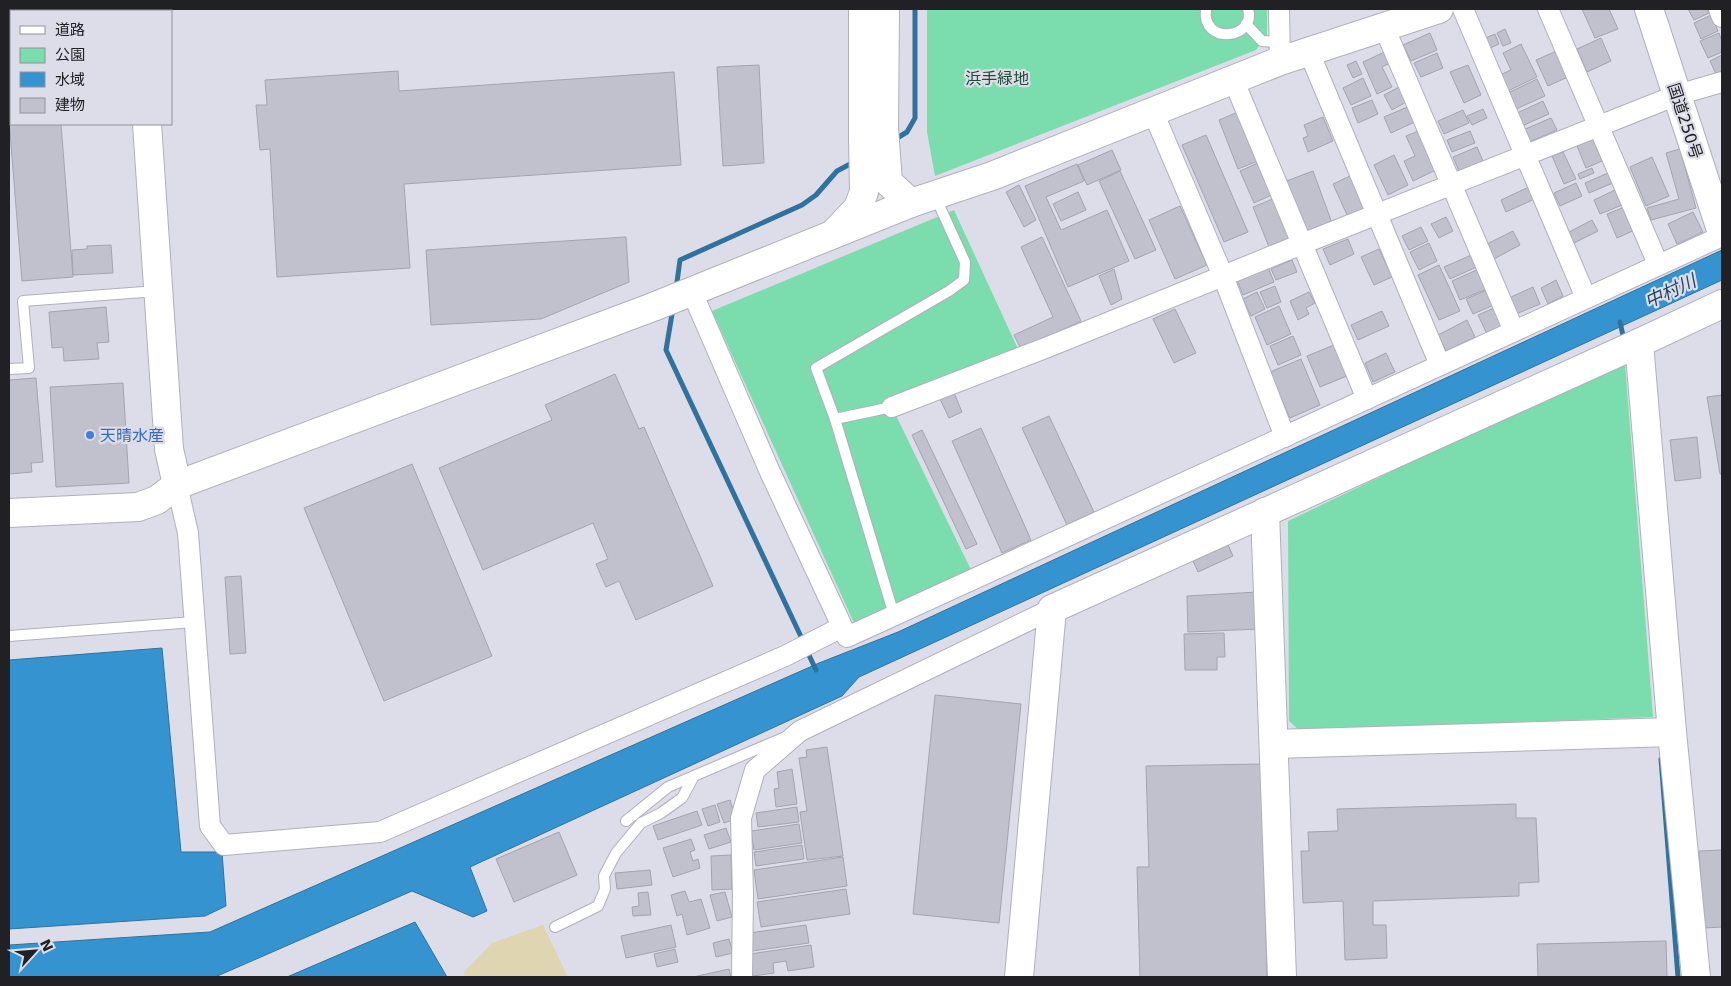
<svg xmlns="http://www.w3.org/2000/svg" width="1731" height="986" font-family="'DejaVu Sans','Noto Sans JP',sans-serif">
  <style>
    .green { fill: #7bdcad }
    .sand { fill: #dfd5b0 }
    .water { fill: #3594d0; stroke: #2f729d }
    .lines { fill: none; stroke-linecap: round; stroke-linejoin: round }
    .stream { stroke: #2f729d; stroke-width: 5 }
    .building { fill: #c1c1cd; stroke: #a4a4b0 }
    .lane-casing { stroke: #b0b0bb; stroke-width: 12 }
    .street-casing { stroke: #b0b0bb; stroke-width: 22 }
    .secondary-casing { stroke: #b0b0bb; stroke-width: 30 }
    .highway-casing { stroke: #b0b0bb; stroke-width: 30 }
    .lane { stroke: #fff; stroke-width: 10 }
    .street { stroke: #fff; stroke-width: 20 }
    .secondary { stroke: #fff; stroke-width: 28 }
    .highway { stroke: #fff; stroke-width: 28 }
    .shop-dot { fill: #3f7fe0; stroke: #dddde9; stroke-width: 2 }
    .labels { text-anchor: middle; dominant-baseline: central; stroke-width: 4.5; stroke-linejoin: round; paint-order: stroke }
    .park-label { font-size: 16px; fill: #1c4a35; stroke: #dddde9 }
    .street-label { font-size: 16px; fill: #212125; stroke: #dddde9 }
    .shop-label { font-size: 16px; fill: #366cbe; stroke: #dddde9; text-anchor: start }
    .water-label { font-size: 18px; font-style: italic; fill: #1f455f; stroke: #dddde9 }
  </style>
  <rect width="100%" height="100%" fill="#dddde9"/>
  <g class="green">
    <path d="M927 9H1267V35L1256 50 935 176 927 132Z"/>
    <path d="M954 210 1018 349 888 399 972 572 855 625 712 311Z"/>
    <path d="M1623 364H1625L1653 717 1300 731 1289 721 1288 521 1599 372Z"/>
  </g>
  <path class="sand" d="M543 925 568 977H465L463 973 492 943Z"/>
  <g class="water">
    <path d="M1722 250V280L859 677 842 696 470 867 487 911 473 917 412 891 215 977H9V945L210 932 819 663 898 632Z"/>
    <path d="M162 648 181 852H222L226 906 205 916 9 929V660Z"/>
    <path d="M415 922 447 977H287Z"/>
  </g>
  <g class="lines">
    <g class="stream">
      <path d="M894 140 907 132 915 118V9"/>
      <path d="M676 289 680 260 802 205 816 195 837 171 854 162"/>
      <path d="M673 308 666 350 804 643"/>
      <path d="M1620 322 1624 340"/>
      <path d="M807 651 816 670"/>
      <path d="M1661 759 1678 977"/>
    </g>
  </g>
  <g class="building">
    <path d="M15 9H78V11H16Z"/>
    <path d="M1582 9H1609L1618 29 1595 38Z"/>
    <path d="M1688 9H1707L1709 13 1694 20Z"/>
    <path d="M1711 15 1718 31 1701 39 1694 23Z"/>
    <path d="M1505 29 1511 43 1503 46 1497 33Z"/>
    <path d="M1430 33 1437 50 1411 61 1403 45Z"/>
    <path d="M1719 33 1722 41V52L1708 58 1700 41Z"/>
    <path d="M1495 34 1499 44 1488 49 1483 39Z"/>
    <path d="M1601 38 1611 61 1587 72 1577 49Z"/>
    <path d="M1521 44 1537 77 1506 92 1498 76 1511 70 1503 53Z"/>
    <path d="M1389 50 1394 61 1382 67 1392 87 1377 94 1363 62Z"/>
    <path d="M1559 50 1570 76 1548 86 1536 60Z"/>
    <path d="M1437 53 1443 68 1421 77 1414 63Z"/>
    <path d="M1722 55V71L1716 74 1710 61Z"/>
    <path d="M1356 61 1362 74 1353 78 1347 65Z"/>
    <path d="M759 65 764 163 723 166 717 67Z"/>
    <path d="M1468 65 1481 95 1464 103 1450 72Z"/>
    <path d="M398 71 399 91 674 72 681 165 404 184 410 268 277 277 270 149 260 150 256 105H267L265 80Z"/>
    <path d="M1363 78 1371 96 1351 105 1343 88Z"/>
    <path d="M1537 79 1545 96 1514 110 1506 94Z"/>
    <path d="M1401 86 1408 101 1392 110 1384 95Z"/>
    <path d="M1372 100 1378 114 1358 123 1352 108Z"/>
    <path d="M1543 101 1549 114 1522 126 1517 113Z"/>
    <path d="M1412 105 1419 120 1391 133 1384 117Z"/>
    <path d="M1483 109 1487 118 1472 125 1467 116Z"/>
    <path d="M1463 110 1469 123 1444 134 1438 121Z"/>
    <path d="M1238 112 1258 161 1238 169 1219 120Z"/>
    <path d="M1323 117 1333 141 1308 152 1303 138 1308 136 1304 125Z"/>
    <path d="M1551 118 1557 130 1529 142 1523 130Z"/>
    <path d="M9 120H11V124H61L73 277 22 281Z"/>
    <path d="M1421 130 1438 169 1413 181 1404 161 1415 156 1406 136Z"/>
    <path d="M1470 131 1475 143 1452 152 1447 140Z"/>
    <path d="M1206 135 1248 232 1224 242 1182 145Z"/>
    <path d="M1593 139 1602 161 1586 168 1577 146Z"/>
    <path d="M1477 147 1483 161 1459 171 1453 157Z"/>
    <path d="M1680 149 1696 208 1651 220 1647 208 1679 199 1666 153Z"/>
    <path d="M1112 150 1121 170 1087 185 1078 165Z"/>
    <path d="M1563 152 1576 179 1564 184 1552 156Z"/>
    <path d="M1394 155 1408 185 1388 195 1374 165Z"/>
    <path d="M1652 157 1669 196 1646 206 1630 167Z"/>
    <path d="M1260 162 1274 194 1254 203 1240 171Z"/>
    <path d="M1077 164 1084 181 1046 197 1061 230 1107 210 1129 261 1068 287 1025 186Z"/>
    <path d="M1592 168 1594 173 1580 179 1578 174Z"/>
    <path d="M1120 171 1156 250 1135 259 1099 181Z"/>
    <path d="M1313 171 1332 223 1303 234 1284 182Z"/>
    <path d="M1608 173 1613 183 1589 193 1585 183Z"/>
    <path d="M1350 176 1365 209 1348 217 1333 184Z"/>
    <path d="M1576 183 1582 196 1560 206 1554 193Z"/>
    <path d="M1019 185 1036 220 1024 227 1006 192Z"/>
    <path d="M1531 186 1537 198 1506 212 1501 200Z"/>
    <path d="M1615 190 1622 205 1600 214 1594 200Z"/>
    <path d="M1078 192 1086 210 1061 221 1053 204Z"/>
    <path d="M1275 198 1291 238 1269 247 1253 207Z"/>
    <path d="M1180 206 1207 265 1175 279 1149 220Z"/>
    <path d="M1627 206 1637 229 1617 238 1607 214Z"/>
    <path d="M1693 212 1703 232 1677 244 1668 224Z"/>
    <path d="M1446 217 1453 231 1439 238 1431 224Z"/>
    <path d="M1592 220 1598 231 1574 243 1569 232Z"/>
    <path d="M1421 227 1428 241 1409 250 1402 236Z"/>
    <path d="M1513 231 1520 245 1494 259 1487 244Z"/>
    <path d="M626 237 629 282 541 319 431 325 426 250Z"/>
    <path d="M1042 237 1081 321 1021 349 1014 335 1053 317 1021 247Z"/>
    <path d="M1348 239 1354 254 1330 265 1323 249Z"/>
    <path d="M1429 243 1437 261 1419 270 1410 252Z"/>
    <path d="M111 245 113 273 73 275 72 250 87 249V246Z"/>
    <path d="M1379 249 1392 277 1374 285 1361 257Z"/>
    <path d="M1476 253 1481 265 1450 279 1444 267Z"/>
    <path d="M1292 260 1297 272 1276 280 1271 269Z"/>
    <path d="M1439 265 1460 311 1439 320 1418 275Z"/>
    <path d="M1268 267 1274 282 1243 295 1237 280Z"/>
    <path d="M1481 268 1489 288 1460 300 1452 281Z"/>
    <path d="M1114 269 1122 299 1111 305 1099 276Z"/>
    <path d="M1556 280 1563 296 1548 304 1541 288Z"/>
    <path d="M1275 286 1281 302 1267 308 1260 292Z"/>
    <path d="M1533 287 1540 304 1516 314 1509 298Z"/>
    <path d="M1487 290 1494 305 1473 314 1466 299Z"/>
    <path d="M1257 292 1265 309 1251 316 1243 299Z"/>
    <path d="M1309 292 1315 303 1306 308 1309 314 1298 320 1290 301Z"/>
    <path d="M1279 306 1291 334 1267 345 1255 317Z"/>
    <path d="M106 307 109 342 97 343 99 359 64 361 63 347 52 348 49 312Z"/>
    <path d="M1496 307 1505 326 1487 334 1478 315Z"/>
    <path d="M1175 309 1196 353 1174 363 1153 319Z"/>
    <path d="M1382 311 1389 326 1358 340 1351 325Z"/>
    <path d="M1467 320 1475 337 1446 351 1438 335Z"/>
    <path d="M1293 336 1301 355 1278 365 1270 346Z"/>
    <path d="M1334 345 1347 376 1320 387 1307 356Z"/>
    <path d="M1386 353 1395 372 1373 382 1365 363Z"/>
    <path d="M1301 359 1320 405 1290 418 1270 372Z"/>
    <path d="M615 374 639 429 644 427 713 586 636 620 619 581 606 587 596 564 608 559 593 523 483 570 439 468 552 420 545 405Z"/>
    <path d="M36 378 43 462 31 463 32 472 9 474V380Z"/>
    <path d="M123 383 129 483 56 487 50 387Z"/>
    <path d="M954 393 962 412 949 418 940 399Z"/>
    <path d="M1722 395V474H1720L1707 397Z"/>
    <path d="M1049 416 1094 512 1067 525 1022 428Z"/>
    <path d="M981 428 1031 540 1002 553 952 441Z"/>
    <path d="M922 430 977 544 966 549 912 435Z"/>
    <path d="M1697 437 1701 478 1675 481 1670 440Z"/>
    <path d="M412 464 492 656 384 701 304 508Z"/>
    <path d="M1228 545 1233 556 1198 572 1193 561Z"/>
    <path d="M241 576 246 653 230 654 225 577Z"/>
    <path d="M1258 592 1260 629 1188 632 1187 596Z"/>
    <path d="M1224 633 1225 657H1217V670H1185L1184 634Z"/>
    <path d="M935 695 1021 704 999 923 913 914Z"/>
    <path d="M827 747 843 856 807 860 800 812 807 811 799 758 807 757 806 750Z"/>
    <path d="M1262 764 1267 977H1140L1137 867H1149L1146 766Z"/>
    <path d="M792 769 797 804 776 807 774 789 779 788 777 772Z"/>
    <path d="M730 800 736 819 724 823 717 804Z"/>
    <path d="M1516 804V818H1536L1539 882 1519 883V896L1373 901V925H1386L1387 958 1345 960 1343 901 1303 903 1301 851H1309L1308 832 1338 831 1337 809Z"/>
    <path d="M715 805 720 822 708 826 702 809Z"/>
    <path d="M797 807 799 822 758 827 756 813Z"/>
    <path d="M697 811 702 825 658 840 653 826Z"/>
    <path d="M799 824 802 843 754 850 751 831Z"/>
    <path d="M726 828 731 842 709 849 704 835Z"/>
    <path d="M559 832 577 875 514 902 496 859Z"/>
    <path d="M691 839 695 850 690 852 693 861 698 859 700 868 673 877 663 848Z"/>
    <path d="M802 845 804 859 756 866 754 852Z"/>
    <path d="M1722 850V927L1704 928 1699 851Z"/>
    <path d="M731 855 732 889 712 890 711 856Z"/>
    <path d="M843 857 847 886 758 899 754 870Z"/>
    <path d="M650 870 652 885 617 889 615 873Z"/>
    <path d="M846 889 850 914 761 927 757 902Z"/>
    <path d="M685 891 689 902 701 899 710 928 687 935 682 914 677 916 671 895Z"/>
    <path d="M648 892 651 915 633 916 632 907 639 906 638 893Z"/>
    <path d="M725 892 732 917 717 921 710 895Z"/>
    <path d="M671 925 676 947 626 958 621 936Z"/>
    <path d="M806 925 809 943 752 951 749 933Z"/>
    <path d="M729 939 733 953 716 957 713 943Z"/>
    <path d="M1666 941 1667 977H1538L1537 944Z"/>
    <path d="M811 945 814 967 788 971 786 961 773 963 774 973 753 976 750 954Z"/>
    <path d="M675 949 678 962 657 967 654 954Z"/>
    <path d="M729 969 731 977H693Z"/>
  </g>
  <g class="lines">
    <g class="lane-casing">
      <g id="lane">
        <path d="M1206 9C1201 46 1257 39 1248 9"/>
        <path d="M1246 24 1262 41 1278 42"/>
        <path d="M9 369 29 368 23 301 157 291"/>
        <path d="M835 419 892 407"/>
        <path d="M894 615 835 419 816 368 949 291 964 280 965 262 935 196"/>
        <path d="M9 636 194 622"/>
        <path d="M626 821 668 787 783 738"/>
        <path d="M555 927 598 906 605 889 604 876 616 853 641 823 661 813 682 798 694 776"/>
      </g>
    </g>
    <g class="street-casing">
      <g id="street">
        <path d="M1279 9 1280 61"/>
        <path d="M1463 9 1586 298"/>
        <path d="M1548 9 1658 264"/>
        <path d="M1719 9 1722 17"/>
        <path d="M1384 27 1514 331"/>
        <path d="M1309 52 1440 365"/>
        <path d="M1233 79 1367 399"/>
        <path d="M1153 112 1223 276 1285 437"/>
        <path d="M692 292 770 472 847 637 1722 236"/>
        <path d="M892 407 1048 347 1302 244 1677 95 1722 82"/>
        <path d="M177 485 188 533 210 826 224 845 380 832 785 656 842 627"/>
        <path d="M742 977 743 895 741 818 755 770 800 731 1052 609"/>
      </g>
    </g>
    <g class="secondary-casing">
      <g id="secondary">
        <path d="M140 9V11"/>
        <path d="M885 9 884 128 888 182 911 203"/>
        <path d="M147 124 169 449 177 485 653 307 911 203 992 176 1280 61 1439 9"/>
        <path d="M837 230 858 208 864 192 863 137V9"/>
        <path d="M1639 343 1672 732 1696 977"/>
        <path d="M1265 512 1282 977"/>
        <path d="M9 513 138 507 157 500 177 485"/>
        <path d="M1274 744 1672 732"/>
        <path d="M1019 977 1052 609 1639 343 1722 304"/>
      </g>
    </g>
    <g class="highway-casing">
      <path id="highway" d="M1649 9 1722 233"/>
    </g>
    <use href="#lane" class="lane"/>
    <use href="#street" class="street"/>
    <use href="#secondary" class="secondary"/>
    <use href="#highway" class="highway"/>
  </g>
  <circle class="shop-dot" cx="90" cy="435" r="5"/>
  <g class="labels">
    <g class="park-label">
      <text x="997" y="78">浜手緑地</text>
    </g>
    <g class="street-label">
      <text transform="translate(1685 121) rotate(72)">国道250号</text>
    </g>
    <g class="shop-label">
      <text x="100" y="435">天晴水産</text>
    </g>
    <g class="water-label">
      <text transform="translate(1670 291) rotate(-25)">中村川</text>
    </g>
  </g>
  <rect width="1731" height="986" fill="none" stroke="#212125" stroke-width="20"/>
  <rect x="10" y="10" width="162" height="115" fill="#dddde9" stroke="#92929b"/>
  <rect x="20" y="26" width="25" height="8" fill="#ffffff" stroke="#92929b"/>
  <text x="55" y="35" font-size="15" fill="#212125">道路</text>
  <rect x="20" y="48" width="25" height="15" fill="#7bdcad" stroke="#92929b"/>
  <text x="55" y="60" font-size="15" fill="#212125">公園</text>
  <rect x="20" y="72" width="25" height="15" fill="#3594d0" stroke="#92929b"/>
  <text x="55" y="85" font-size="15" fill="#212125">水域</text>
  <rect x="20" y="98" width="25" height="15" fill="#c1c1cd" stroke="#92929b"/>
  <text x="55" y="110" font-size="15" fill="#212125">建物</text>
  <g transform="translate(35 951) rotate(64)" stroke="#dddde9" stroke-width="4" paint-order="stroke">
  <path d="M0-4L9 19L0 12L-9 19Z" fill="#212125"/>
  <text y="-8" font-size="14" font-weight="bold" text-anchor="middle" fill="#212125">N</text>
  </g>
</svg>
